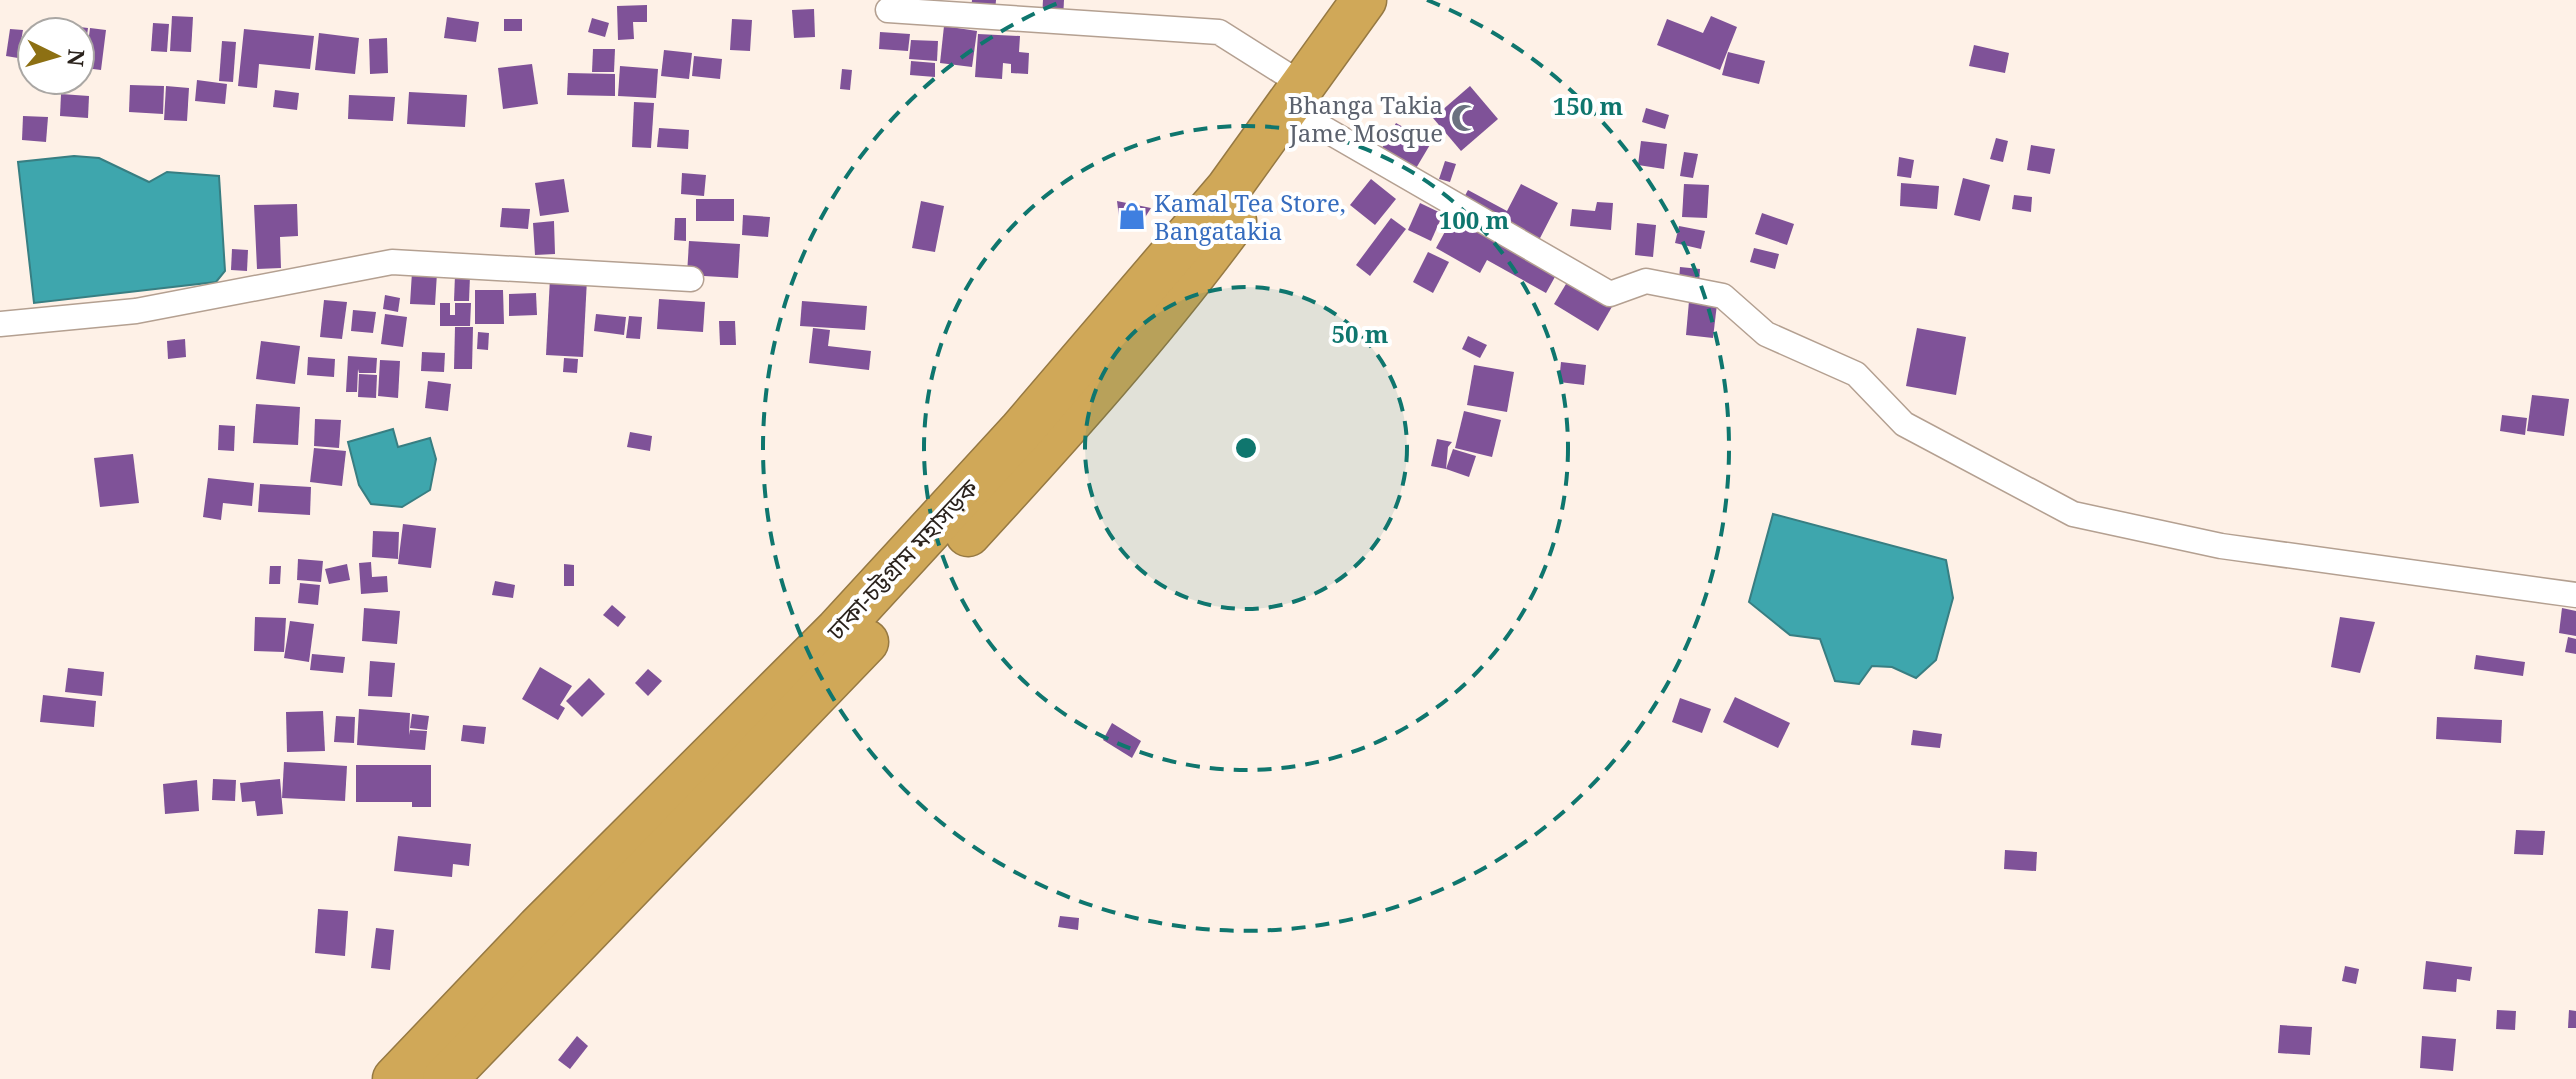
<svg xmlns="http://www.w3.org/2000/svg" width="2576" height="1079" font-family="'Noto Serif','Noto Sans Bengali',serif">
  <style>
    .water { fill: #3ea6ad; stroke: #387e82; stroke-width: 2 }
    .building { fill: #7f5298 }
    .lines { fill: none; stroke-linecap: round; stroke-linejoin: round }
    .street-casing { stroke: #b4a091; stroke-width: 27 }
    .highway-casing { stroke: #967943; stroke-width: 47 }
    .street { stroke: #fff; stroke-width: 24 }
    .highway { stroke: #d0a858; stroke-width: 44 }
    .ring { fill: none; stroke: #0f766e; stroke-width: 4; stroke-dasharray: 14 10 }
    .labels { text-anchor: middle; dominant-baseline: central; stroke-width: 8; stroke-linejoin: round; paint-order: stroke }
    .worship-label { font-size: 24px; fill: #5b616d; stroke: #fff; text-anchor: end }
    .shop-label { font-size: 24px; fill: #366cbe; stroke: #fff; text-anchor: start }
    .street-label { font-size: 24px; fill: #2a221c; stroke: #fff }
    .centre { fill: #0f766e; stroke: #fff; stroke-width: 4 }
    .ring-label { font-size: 24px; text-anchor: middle; font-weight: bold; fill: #0f766e; stroke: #fff; stroke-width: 8; stroke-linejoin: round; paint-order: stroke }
  </style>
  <rect width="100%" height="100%" fill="#fef1e7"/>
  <g class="water">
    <path d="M74 156 99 158 149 182 167 172 219 176 225 271 216 282 34 303 18 162Z"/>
    <path d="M393 429 398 447 430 438 436 459 430 490 402 507 371 504 359 485 348 442Z"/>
    <path d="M1773 514 1946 560 1953 598 1936 660 1916 678 1892 667 1872 666 1859 684 1835 681 1820 639 1790 635 1749 602Z"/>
  </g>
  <g class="building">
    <path d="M972 0H996L995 12 971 10Z"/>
    <path d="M1043 0H1064L1063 19 1042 18Z"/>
    <path d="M647 5V22H633L634 39 618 40 617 6Z"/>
    <path d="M814 9 815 37 794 38 792 10Z"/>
    <path d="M172 16 193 17 191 52 170 51Z"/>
    <path d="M1711 16 1737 27 1720 70 1657 45 1667 19 1703 33Z"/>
    <path d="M447 17 479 22 476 42 444 38Z"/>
    <path d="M592 18 609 23 605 37 588 32Z"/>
    <rect x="504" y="19" width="18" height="12"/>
    <path d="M732 19 752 20 750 51 730 50Z"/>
    <path d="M153 23 169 24 167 52 151 51Z"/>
    <path d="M71 26 88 28 84 57 80 56V32H70Z"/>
    <path d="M944 26 977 31 972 67 940 63Z"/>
    <path d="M90 28 106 30 101 70 85 68Z"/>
    <path d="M10 29 23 30 18 58 6 56Z"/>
    <path d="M244 29 314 36 310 69 259 64 257 88 238 86Z"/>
    <path d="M880 32 910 34 908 51 879 49Z"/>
    <path d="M319 33 359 38 355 74 315 70Z"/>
    <path d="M978 34 1020 36 1019 52 1029 53 1028 74 1011 73V64L1003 63 1002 79 975 77Z"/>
    <path d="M387 38 388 73 370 74 369 39Z"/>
    <path d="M911 40 938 41 937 61 909 59Z"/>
    <path d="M222 41 236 42 233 82 219 81Z"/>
    <path d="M1974 45 2009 53 2005 73 1969 66Z"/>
    <path d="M593 49H615L614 72H592Z"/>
    <path d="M664 50 692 53 689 79 661 76Z"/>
    <path d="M1728 52 1765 61 1759 84 1722 75Z"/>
    <path d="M694 56 722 59 720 79 692 76Z"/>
    <path d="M911 61 935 63V77L910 75Z"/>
    <path d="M532 64 538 104 503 109 498 68Z"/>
    <path d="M620 66 658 69 656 98 618 96Z"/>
    <path d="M842 69 852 70 850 90 840 89Z"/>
    <path d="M568 73 615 74V96L567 95Z"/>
    <path d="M197 80 227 84 225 104 195 101Z"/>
    <path d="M130 85 164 86 163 114 129 112Z"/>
    <path d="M166 86 189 88 187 121 164 120Z"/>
    <path d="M1470 86 1498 119 1461 151 1433 118Z"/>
    <path d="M275 90 299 93 297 110 273 107Z"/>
    <path d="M409 92 467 95 465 127 407 124Z"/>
    <path d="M61 94 89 96 88 118 60 116Z"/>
    <path d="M349 95 395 97 393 121 348 119Z"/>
    <path d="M634 102 654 103 651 148 632 147Z"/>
    <path d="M1646 108 1669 115 1665 129 1642 122Z"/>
    <path d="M23 116 48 117 46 142 22 140Z"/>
    <path d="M1396 123 1431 143 1412 175 1378 155Z"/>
    <path d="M659 128 689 130 688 149 657 147Z"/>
    <path d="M1996 138 2008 141 2003 162 1990 159Z"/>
    <path d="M1641 141 1667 144 1664 169 1638 165Z"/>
    <path d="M2031 145 2055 149 2050 174 2027 170Z"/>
    <path d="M1684 152 1698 154 1693 178 1680 176Z"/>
    <path d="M1899 157 1914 160 1911 178 1897 176Z"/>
    <path d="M1445 161 1456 164 1450 182 1439 179Z"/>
    <path d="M682 173 706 175 704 196 681 194Z"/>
    <path d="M1963 178 1990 185 1980 221 1954 215Z"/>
    <path d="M564 179 569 212 540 216 535 183Z"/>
    <path d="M1371 179 1396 199 1375 225 1350 205Z"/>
    <path d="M1901 183 1939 186 1937 209 1900 206Z"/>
    <path d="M1521 184 1558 203 1537 244 1461 203 1468 190 1507 211Z"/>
    <path d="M1684 184 1709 185 1707 218 1682 217Z"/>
    <path d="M2014 195 2032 197 2031 212 2012 209Z"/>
    <rect x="696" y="199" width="38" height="22"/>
    <path d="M921 201 944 206 935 252 912 248Z"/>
    <path d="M1117 201 1151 208 1137 230 1120 225Z"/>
    <path d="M1597 202 1613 203 1611 230 1570 226 1572 209 1595 211Z"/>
    <path d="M1420 203 1443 214 1431 241 1408 230Z"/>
    <path d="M297 204 298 236 280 237 281 268 257 269 254 205Z"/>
    <path d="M502 208 530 209 528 229 500 227Z"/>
    <path d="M1762 213 1794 224 1787 245 1755 234Z"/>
    <path d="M743 215 770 217 768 237 742 235Z"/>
    <path d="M1453 217 1556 275 1546 293 1487 260 1480 273 1436 248Z"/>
    <path d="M675 218H686V241L674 240Z"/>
    <path d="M1391 218 1406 229 1370 276 1356 265Z"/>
    <path d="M554 221 555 254 535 255 533 223Z"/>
    <path d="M1637 223 1656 225 1653 257 1635 255Z"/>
    <path d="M1679 226 1705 231 1701 249 1675 243Z"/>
    <path d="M689 241 740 244 738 278 687 275Z"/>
    <path d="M1754 248 1779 254 1775 269 1750 262Z"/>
    <path d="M232 249 248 250 247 271 231 270Z"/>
    <path d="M1428 252 1449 262 1433 293 1413 282Z"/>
    <path d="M1680 267 1700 269 1699 283 1679 281Z"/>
    <path d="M412 272 437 273 435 305 410 304Z"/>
    <path d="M455 275 470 276 469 301H454Z"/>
    <path d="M550 278 587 279 583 357 546 355Z"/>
    <path d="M1569 279 1613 305 1598 331 1554 304Z"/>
    <path d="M475 290H503L504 324H475Z"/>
    <path d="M536 293 537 315 509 316V294Z"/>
    <path d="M385 295 400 298 398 312 383 309Z"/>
    <path d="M659 299 705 302 703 332 657 329Z"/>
    <path d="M324 300 347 302 342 339 320 337Z"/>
    <path d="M802 301 867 306 865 330 800 326Z"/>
    <path d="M1689 301 1717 304 1713 338 1686 335Z"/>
    <path d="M440 303H450V315H455V303H471L470 326H440Z"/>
    <path d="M353 310 376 312 373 333 351 331Z"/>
    <path d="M385 314 407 317 403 347 381 344Z"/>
    <path d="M596 314 626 317 624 335 594 331Z"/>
    <path d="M629 316 642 317 640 339 626 338Z"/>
    <path d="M719 321H735L736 345H720Z"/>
    <path d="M455 327H473L472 369H454Z"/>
    <path d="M813 328 830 330 828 346 871 351 869 370 809 363Z"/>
    <path d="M1917 328 1966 337 1956 395 1906 386Z"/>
    <path d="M478 332 489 333 488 350 477 349Z"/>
    <path d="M1468 336 1487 345 1480 358 1462 349Z"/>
    <path d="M185 339 186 357 168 359 167 341Z"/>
    <path d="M261 341 300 346 295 384 256 379Z"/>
    <path d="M422 352 445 353 444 372 421 371Z"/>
    <path d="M348 356 377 358 376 373H359L358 369 357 392H346Z"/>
    <path d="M308 357 335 359 334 377 307 375Z"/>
    <path d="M564 358 578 359 577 373 563 372Z"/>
    <path d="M380 360 400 361 398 398 378 396Z"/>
    <path d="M1561 362 1586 365 1584 385 1559 382Z"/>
    <path d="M1474 365 1514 372 1507 412 1467 405Z"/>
    <path d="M359 374 377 375 376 398 358 397Z"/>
    <path d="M428 381 451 384 448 411 425 408Z"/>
    <path d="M2532 395 2569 399 2564 436 2527 431Z"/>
    <path d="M256 404 300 407 298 445 253 443Z"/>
    <path d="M1464 411 1501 420 1492 457 1455 448Z"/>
    <path d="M2502 415 2527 418 2525 435 2500 431Z"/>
    <path d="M315 419 341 420 339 448 314 446Z"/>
    <path d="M219 425 235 426 234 451 218 450Z"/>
    <path d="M630 432 652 436 650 451 627 447Z"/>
    <path d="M1437 439 1452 442 1448 447 1446 469 1431 466Z"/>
    <path d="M314 448 346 451 342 486 310 482Z"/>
    <path d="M1453 449 1476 456 1469 477 1446 469Z"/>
    <path d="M133 454 139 503 100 507 94 458Z"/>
    <path d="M208 478 254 483 252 506 223 503 221 520 203 517Z"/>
    <path d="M260 484 311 487 310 515 258 512Z"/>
    <path d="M403 524 436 528 431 568 398 564Z"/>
    <path d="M373 531 399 532 398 559 372 557Z"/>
    <path d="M298 559 323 561 321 582 297 580Z"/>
    <path d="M371 562 372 577 387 576 388 592 361 594 359 563Z"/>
    <path d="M347 564 350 580 329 584 325 569Z"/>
    <path d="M564 564 574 565V586H564Z"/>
    <path d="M270 566H281L280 584H269Z"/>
    <path d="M495 581 515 585 513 598 492 595Z"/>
    <path d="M300 583 320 585 318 605 298 603Z"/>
    <path d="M612 605 626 617 618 627 603 615Z"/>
    <path d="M364 608 400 611 397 644 362 641Z"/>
    <path d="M2562 608 2576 611V636L2559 633Z"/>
    <path d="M255 617 286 618 284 652 254 651Z"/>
    <path d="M2340 617 2375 622 2360 673 2331 667Z"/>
    <path d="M290 621 314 624 309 662 284 658Z"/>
    <path d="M2568 637 2576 639V654L2565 652Z"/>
    <path d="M312 654 345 657 343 673 310 670Z"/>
    <path d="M2476 655 2525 662 2523 676 2474 669Z"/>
    <path d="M370 661 395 663 392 697 368 696Z"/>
    <path d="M540 667 572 686 560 705 565 708 558 720 522 699Z"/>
    <path d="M68 668 104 672 102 696 65 692Z"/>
    <path d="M648 669 662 681 648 696 635 683Z"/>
    <path d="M589 678 605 694 582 717 566 701Z"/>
    <path d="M43 695 96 701 94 727 40 722Z"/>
    <path d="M1735 697 1790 723 1778 748 1723 722Z"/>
    <path d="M1680 698 1711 709 1702 733 1672 722Z"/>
    <path d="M359 709 410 713 409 735 410 730 427 731 425 750 357 745Z"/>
    <path d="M323 711 325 751 287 752 286 712Z"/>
    <path d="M412 714 429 716 427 730 410 728Z"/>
    <path d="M336 716 355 717 354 743 334 742Z"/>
    <path d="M2437 717 2502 720 2501 743 2436 739Z"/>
    <path d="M1112 723 1141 741 1132 758 1103 740Z"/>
    <path d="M463 725 486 727 484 744 461 741Z"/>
    <path d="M1913 730 1942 734 1940 748 1911 745Z"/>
    <path d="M284 762 347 766 345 801 282 798Z"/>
    <path d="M356 765H431V807H412V802H356Z"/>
    <path d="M213 779 236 780 235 801 212 800Z"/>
    <path d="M280 779 283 814 257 816 255 801 242 802 240 783Z"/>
    <path d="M197 780 199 811 165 814 163 784Z"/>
    <path d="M2516 830 2545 831 2543 855 2514 854Z"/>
    <path d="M398 836 471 844 469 866 453 864 452 877 394 871Z"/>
    <path d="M2005 850 2037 852 2036 871 2004 869Z"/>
    <path d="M318 909 348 911 345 956 315 953Z"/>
    <path d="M1060 916 1079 918 1078 930 1058 927Z"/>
    <path d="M376 928 394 930 390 970 371 968Z"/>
    <path d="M2426 961 2472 967 2470 981 2457 979 2456 992 2423 989Z"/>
    <path d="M2345 966 2359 969 2356 984 2342 981Z"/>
    <path d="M2497 1010 2516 1011 2515 1030 2496 1029Z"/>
    <path d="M2569 1010 2576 1011V1028H2568Z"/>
    <path d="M2280 1025 2312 1027 2310 1055 2278 1053Z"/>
    <path d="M577 1036 588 1046 570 1069 558 1060Z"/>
    <path d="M2422 1036 2456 1039 2453 1071 2420 1068Z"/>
  </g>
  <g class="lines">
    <g class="street-casing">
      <g id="street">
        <path d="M888 10 1219 32 1303 85"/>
        <path d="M1309 120 1610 294 1646 281 1723 296 1766 334 1856 374 1904 424 2073 514 2221 546 2576 595"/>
        <path d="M0 324 136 311 392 262 691 279"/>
      </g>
    </g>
    <g class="highway-casing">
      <g id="highway">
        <path d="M968 534C1061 433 1153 331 1234 221"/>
        <path d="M395 1079 539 928 838 630 1020 432 1228 189 1364 0"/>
        <path d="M445 1079 866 642"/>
      </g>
    </g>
    <use href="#street" class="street"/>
    <use href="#highway" class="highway"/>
  </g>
  <circle cx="1246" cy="448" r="161" fill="#0f766e" fill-opacity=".12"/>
  <g class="ring">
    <circle cx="1246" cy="448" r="161"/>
    <circle cx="1246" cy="448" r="322"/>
    <path d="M1427 0A483 483 0 1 1 1065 0"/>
  </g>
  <defs>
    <g id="mosque-bare" transform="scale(2.16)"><path d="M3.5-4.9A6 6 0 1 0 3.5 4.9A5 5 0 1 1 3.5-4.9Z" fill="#6b7280" stroke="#fff" stroke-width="2.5" paint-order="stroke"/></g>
    <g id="shop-bare" transform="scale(2.16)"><path d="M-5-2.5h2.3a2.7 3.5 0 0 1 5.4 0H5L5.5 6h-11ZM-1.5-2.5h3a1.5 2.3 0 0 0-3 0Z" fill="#3f7fe0" stroke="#fff" stroke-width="2.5" paint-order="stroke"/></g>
  </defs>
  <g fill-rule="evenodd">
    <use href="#mosque-bare" x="1465" y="118"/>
    <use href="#shop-bare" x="1132" y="216"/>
  </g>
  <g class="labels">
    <g class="worship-label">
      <text x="1443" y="104">Bhanga Takia<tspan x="1443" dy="28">Jame Mosque</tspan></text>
    </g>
    <g class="shop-label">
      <text x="1154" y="202">Kamal Tea Store,<tspan x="1154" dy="28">Bangatakia</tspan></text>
    </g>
    <g class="street-label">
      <text transform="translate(902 559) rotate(-47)">ঢাকা-চট্টগ্রাম মহাসড়ক</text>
    </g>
  </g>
  <circle cx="1246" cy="448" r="12" class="centre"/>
  <g class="ring-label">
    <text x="1588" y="115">150 m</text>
    <text x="1474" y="229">100 m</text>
    <text x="1360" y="343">50 m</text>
  </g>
  <g transform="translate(56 56) rotate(95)"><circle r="38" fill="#ffffff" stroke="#aaa7a4" stroke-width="2"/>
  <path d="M0-6L14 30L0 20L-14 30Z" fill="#8d7013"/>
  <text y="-12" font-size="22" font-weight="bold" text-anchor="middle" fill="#2a221c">N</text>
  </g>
</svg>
